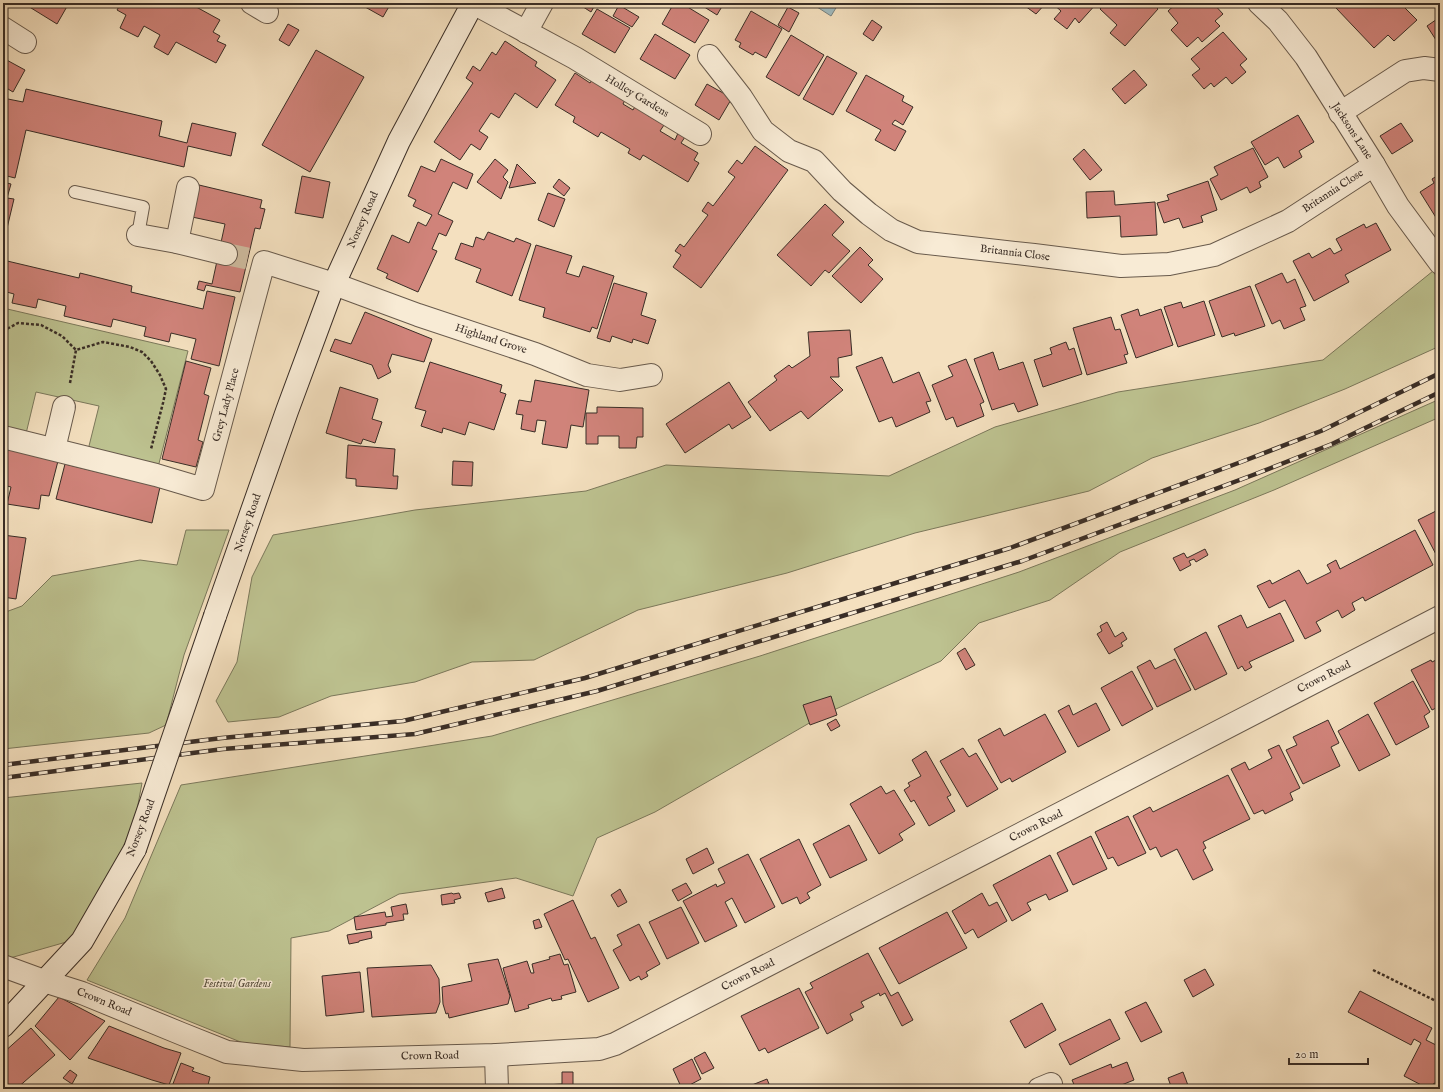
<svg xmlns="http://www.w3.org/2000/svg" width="1443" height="1092" font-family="'IM FELL English',serif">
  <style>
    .green { fill: #bdc290; stroke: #7b785b }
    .water { fill: #a1babd; stroke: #778281 }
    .building { fill: #d0837a; stroke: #392d26 }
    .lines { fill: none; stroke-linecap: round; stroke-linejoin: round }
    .street-tunnel { stroke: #cfbca0; stroke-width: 22; stroke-dasharray: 22 11; stroke-linecap: butt }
    .lane-casing { stroke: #685a4c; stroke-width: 14 }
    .street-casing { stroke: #685a4c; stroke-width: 24 }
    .secondary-casing { stroke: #392d26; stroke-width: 24 }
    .path { stroke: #392d26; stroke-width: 2.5; stroke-dasharray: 3 2; stroke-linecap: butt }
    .lane { stroke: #f8ebd5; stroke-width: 12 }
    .street { stroke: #f8ebd5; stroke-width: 22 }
    .secondary { stroke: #f8ebd5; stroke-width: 22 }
    .rail-casing { stroke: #392d26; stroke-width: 4.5 }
    .rail { stroke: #f8ebd5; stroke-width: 3; stroke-dasharray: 9; stroke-linecap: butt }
    .secondary-bridge-casing { stroke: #392d26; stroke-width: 24; stroke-linecap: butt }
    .secondary-bridge { stroke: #f8ebd5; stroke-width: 22 }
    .labels { text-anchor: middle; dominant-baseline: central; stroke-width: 3; stroke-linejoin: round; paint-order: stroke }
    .street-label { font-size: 11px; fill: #392d26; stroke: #f8ebd5 }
    .park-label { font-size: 11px; font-style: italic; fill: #5a5240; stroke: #f8ebd5 }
  </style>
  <rect width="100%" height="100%" fill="#f4e0bf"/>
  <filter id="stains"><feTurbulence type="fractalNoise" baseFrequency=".005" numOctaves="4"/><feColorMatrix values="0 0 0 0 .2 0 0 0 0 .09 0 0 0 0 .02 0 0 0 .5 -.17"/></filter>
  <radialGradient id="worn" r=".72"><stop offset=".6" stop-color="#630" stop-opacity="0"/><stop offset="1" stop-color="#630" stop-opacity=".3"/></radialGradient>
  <g class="green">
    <path d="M1433 271 1440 282V346L1345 389 1259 423 1152 458 1089 491 915 533 787 573 638 610 534 660 472 662 415 682 331 696 279 717 228 722 216 701 237 662 252 577 273 535 415 510 586 491 666 465 889 476 995 427 1118 392 1323 360Z"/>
    <path d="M3 308 188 351 156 475 86 458 99 406 36 392 24 442 3 437Z"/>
    <path d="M1440 399V417L1274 490 1120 552 1050 600 979 623 941 661 825 714 655 812 597 838 573 896 516 878 399 894 329 931 291 938 290 1047 243 1043 87 980 125 918 181 785 492 736 760 656 1019 572 1235 490Z"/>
    <path d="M186 530H229L184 655 166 725 149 733 3 749V613L22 606 52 576 140 560 177 565Z"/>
    <path d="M142 783 127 863 77 939 3 960V798Z"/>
  </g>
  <path class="water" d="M815 3H839L831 16 814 5Z"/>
  <g class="building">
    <path d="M23 3H69L57 24Z"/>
    <path d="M121 3H189L220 20 213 32 220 36 217 41 226 45 216 63 176 42 168 55 154 47 160 35 144 26 138 37 120 28 126 15 117 10Z"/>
    <path d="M358 3H391L383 17Z"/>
    <path d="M577 3H596L591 12Z"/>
    <path d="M674 3H681L709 20 695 43 662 24Z"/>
    <path d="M698 3H724L717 15Z"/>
    <path d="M1021 3H1046L1036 14Z"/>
    <path d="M1052 3H1097L1079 23 1075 18 1067 29 1054 19 1061 11Z"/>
    <path d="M1105 3H1152L1158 9 1125 46 1110 33 1117 25 1100 9Z"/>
    <path d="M1177 3H1213L1223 14 1215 21 1220 26 1202 42 1198 37 1187 47 1171 30 1178 23 1168 11Z"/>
    <path d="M1341 3H1400L1417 20 1394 41 1388 35 1374 48 1336 8Z"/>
    <path d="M619 5 639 17 632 27 613 16Z"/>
    <path d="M788 7 799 13 789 32 778 25Z"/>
    <path d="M597 9 630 28 615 53 582 34Z"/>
    <path d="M751 11 782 29 766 58 755 52 753 55 739 47 741 43 735 40Z"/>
    <path d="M1440 17V38L1436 40 1427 26Z"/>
    <path d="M872 20 882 27 873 41 863 34Z"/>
    <path d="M288 24 299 30 289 46 279 40Z"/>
    <path d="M1223 32 1247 59 1240 65 1246 72 1232 84 1226 77 1214 87 1211 83 1204 89 1192 75 1200 69 1191 59Z"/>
    <path d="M655 34 690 55 675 79 640 59Z"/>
    <path d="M791 35 824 55 799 96 766 77Z"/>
    <path d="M505 41 537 62 535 66 556 80 537 108 515 93 499 118 491 113 479 131 488 137 480 150 471 144 460 160 434 142 473 83 466 78 473 66 480 71 492 52 496 55Z"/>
    <path d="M316 50 364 77 310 172 262 145Z"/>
    <path d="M827 56 857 73 833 115 803 99Z"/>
    <path d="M3 58 25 70 13 92 3 86Z"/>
    <path d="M1134 70 1147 85 1125 104 1112 89Z"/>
    <path d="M575 73 590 83 595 75 625 100 623 104 633 110 637 103 649 111 647 115 664 125 660 131 675 140 678 133 685 137 681 143 698 153 694 160 699 163 688 182 643 155 640 160 628 153 630 149 601 132 598 137 573 122 575 117 555 105Z"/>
    <path d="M866 75 904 96 902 101 913 107 903 125 895 120 892 124 906 131 895 151 875 140 881 130 846 111Z"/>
    <path d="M707 84 732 98 719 120 695 105Z"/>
    <path d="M26 89 162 121 159 136 187 143 192 123 236 133 231 156 188 146 184 167 26 130 15 178 3 175V98L23 102Z"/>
    <path d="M1298 115 1314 142 1299 151 1302 157 1284 168 1278 157 1265 165 1251 142Z"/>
    <path d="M1401 123 1413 141 1392 154 1380 136Z"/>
    <path d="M755 146 788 170 701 288 673 267 681 255 675 251 680 244 684 247 708 215 702 211 708 202 713 206 735 177 728 172 737 160 742 164Z"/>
    <path d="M1253 148 1268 177 1259 182 1261 187 1250 193 1247 187 1221 200 1210 179 1218 175 1214 167Z"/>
    <path d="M1084 149 1102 170 1090 180 1073 159Z"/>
    <path d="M441 159 473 174 467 189 453 182 438 214 453 221 446 236 439 233 432 249 437 251 418 292 386 278 388 274 377 269 392 235 409 243 418 222 426 226 432 215 413 206 416 200 408 196 421 166 435 172Z"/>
    <path d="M495 159 508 170 503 177 508 182 501 199 477 182Z"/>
    <path d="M517 164 536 183 509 188Z"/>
    <path d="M1440 174V224L1420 192 1434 183 1432 179Z"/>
    <path d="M302 176 330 182 323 218 295 213Z"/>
    <path d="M559 179 570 188 564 196 553 187Z"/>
    <path d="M1208 181 1217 210 1201 216 1203 222 1183 228 1179 218 1164 223 1157 203 1169 200 1167 195Z"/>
    <path d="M3 182 11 184 7 198 14 199 3 245Z"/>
    <path d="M199 185 262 200 260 208 265 209 260 229 255 228 240 292 206 285 204 291 197 289 199 281 212 284 225 224 192 217Z"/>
    <path d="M1114 191 1115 205 1155 202 1157 235 1121 237 1120 216 1087 218 1086 192Z"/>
    <path d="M548 193 565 199 554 227 538 220Z"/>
    <path d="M825 204 844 222 832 235 850 251 829 273 825 270 811 286 777 255Z"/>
    <path d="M1376 223 1391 250 1345 275 1349 282 1314 301 1293 261 1309 253 1312 258 1330 248 1334 254 1342 250 1336 239 1364 224 1366 228Z"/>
    <path d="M488 232 514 242 516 238 531 244 512 296 476 282 481 269 455 259 461 243 473 247 476 237 484 240Z"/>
    <path d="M536 245 572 256 566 273 579 277 583 266 614 276 597 329 592 327 590 332 543 317 545 308 519 300Z"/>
    <path d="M860 247 873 260 868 265 883 279 861 303 832 276Z"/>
    <path d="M3 260 79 278 80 273 132 286 131 292 203 309 207 291 235 297 219 366 191 359 196 339 171 333 169 342 144 336 146 327 113 319 111 327 64 316 66 306 38 299 36 308 12 303 14 294 3 291Z"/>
    <path d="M1282 273 1287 283 1295 279 1306 306 1300 308 1305 320 1284 329 1280 320 1272 324 1255 285Z"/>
    <path d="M614 283 647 293 641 315 656 320 648 344 633 339 632 343 612 336 610 342 597 338Z"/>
    <path d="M1250 286 1265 326 1235 336 1234 333 1222 337 1209 301Z"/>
    <path d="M1204 301 1215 335 1178 347 1164 307 1181 302 1183 308Z"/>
    <path d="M1138 309 1140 316 1161 309 1173 345 1136 358 1121 315Z"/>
    <path d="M365 312 432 339 424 362 392 354 388 365 391 372 378 379 372 365 330 351 335 339 351 344Z"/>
    <path d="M1111 317 1115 330 1120 329 1128 354 1124 355 1127 363 1087 375 1073 328Z"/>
    <path d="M850 330 852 355 838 358 839 377H830L843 390 808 419 801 411 770 431 748 402 777 380 774 376 789 365 792 368 810 356 808 332Z"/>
    <path d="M1066 342 1069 350 1074 348 1082 374 1043 387 1034 360 1052 354 1050 348Z"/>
    <path d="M993 352 999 370 1023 362 1038 405 1018 412 1014 403 992 410 974 359Z"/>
    <path d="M882 357 893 383 919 372 931 401 926 402 930 412 896 427 892 417 879 422 856 367Z"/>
    <path d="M966 359 984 402 980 404 984 416 957 427 953 417 946 420 932 385 953 376 948 366Z"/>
    <path d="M186 361 211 368 204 394 209 396 198 440 203 442 196 467 162 459Z"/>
    <path d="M430 362 502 385 500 392 506 394 494 430 469 422 465 435 443 428 442 433 421 426 426 411 415 408Z"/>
    <path d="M535 380 589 390 583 427 571 425 567 448 542 444 546 421 537 420 535 432 521 429 523 415 516 414 519 400 531 402Z"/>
    <path d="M729 382 751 417 732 429 729 424 685 453 666 424Z"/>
    <path d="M340 387 378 399 372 419 382 422 375 443 363 439 361 444 326 433Z"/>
    <path d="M597 407 643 408V437H637L636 448H619V436H598V444H586V413H597Z"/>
    <path d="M348 445 395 449 393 476H398L397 489 356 486V479L346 478Z"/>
    <path d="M3 448 58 461 49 496 41 495 39 509 7 504 11 487 3 485Z"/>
    <path d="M453 461 473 462 472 486 452 485Z"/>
    <path d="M65 464 160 487 152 523 56 499Z"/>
    <path d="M1440 509V562L1418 520Z"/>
    <path d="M1415 530 1433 565 1365 601 1363 597 1352 603 1355 610 1342 618 1338 610 1316 622 1321 631 1305 639 1285 600 1269 608 1257 586 1270 580 1272 584 1299 570 1307 584 1331 572 1327 565 1336 560 1340 569Z"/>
    <path d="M3 535 26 538 16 599 3 597Z"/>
    <path d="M1205 549 1208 555 1196 562 1194 559 1189 561 1191 565 1180 571 1173 558 1184 553 1187 558Z"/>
    <path d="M1280 613 1294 641 1249 662 1252 667 1245 671 1242 666 1238 669 1218 626 1241 615 1247 628Z"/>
    <path d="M1107 622 1115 637 1123 632 1127 639 1121 643 1123 646 1109 654 1097 634 1102 631 1100 626Z"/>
    <path d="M1206 632 1227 674 1195 690 1174 649Z"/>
    <path d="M965 648 975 665 966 670 957 653Z"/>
    <path d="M1440 658V706L1432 710 1411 670 1431 660 1432 662Z"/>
    <path d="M1175 659 1191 690 1157 707 1137 667 1150 660 1155 669Z"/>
    <path d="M1132 671 1153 709 1122 726 1101 688Z"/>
    <path d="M1413 681 1430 712 1424 716 1429 727 1396 745 1374 703Z"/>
    <path d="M831 696 837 715 810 725 803 705Z"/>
    <path d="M1096 703 1110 730 1078 747 1058 711 1069 705 1073 715Z"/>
    <path d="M1045 714 1066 752 1012 782 1010 778 1001 783 978 740 1000 728 1004 736Z"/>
    <path d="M1368 714 1390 755 1359 771 1338 731Z"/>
    <path d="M836 719 840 726 831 731 827 724Z"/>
    <path d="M1328 720 1339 743 1331 747 1340 766 1303 784 1286 750 1297 745 1293 737Z"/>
    <path d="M1279 745 1300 788 1290 793 1293 800 1265 814 1263 810 1254 814 1231 769 1245 762 1249 770 1272 758 1268 750Z"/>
    <path d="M963 748 969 757 976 753 998 789 967 807 940 761Z"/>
    <path d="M926 751 951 795 947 797 955 811 929 826 914 800 911 802 904 790 910 786 908 783 921 776 912 760Z"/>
    <path d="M1228 775 1250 819 1203 842 1206 848 1203 850 1213 870 1193 880 1177 849 1161 857 1156 847 1150 850 1133 816 1150 807 1153 812Z"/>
    <path d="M881 786 886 794 894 790 915 824 899 834 903 840 879 854 850 804Z"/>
    <path d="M1128 816 1146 853 1118 866 1113 857 1108 859 1095 832Z"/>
    <path d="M849 825 867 860 830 878 813 844Z"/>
    <path d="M1091 836 1107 869 1073 885 1057 853Z"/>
    <path d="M799 839 821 885 807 893 810 898 800 904 797 897 782 904 760 859Z"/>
    <path d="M707 848 714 863 693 874 686 859Z"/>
    <path d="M748 854 775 907 745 923 732 898 725 902 737 926 705 942 683 901 716 884 717 887 725 883 718 869Z"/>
    <path d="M1050 855 1068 891 1049 900 1046 894 1027 903 1031 910 1012 921 993 885Z"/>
    <path d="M686 883 692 893 678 901 672 890Z"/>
    <path d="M502 888 505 898 488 902 485 893Z"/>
    <path d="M620 889 627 902 618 907 611 895Z"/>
    <path d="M452 893 453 894 459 893 461 898 454 900 455 903 442 905 441 895Z"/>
    <path d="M982 893 989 906 997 902 1007 921 978 938 973 929 965 934 952 911Z"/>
    <path d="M573 900 591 939 595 937 619 988 588 1002 568 959 565 960 544 914Z"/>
    <path d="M406 904 408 914H403L404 920 386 923V925L356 930 354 917 385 912 386 917 393 916 391 907Z"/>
    <path d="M681 907 699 943 667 959 649 922Z"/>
    <path d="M947 912 967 948 899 984 879 948Z"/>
    <path d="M539 919 542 927 535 929 533 921Z"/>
    <path d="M639 924 660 964 646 972 648 976 641 980 639 976 630 981 613 950 622 945 617 935Z"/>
    <path d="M371 931 372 938 359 941V942L349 944 347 935Z"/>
    <path d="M868 953 891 996 898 992 913 1020 902 1026 885 993 880 996 879 993 861 1002 864 1007 850 1014 853 1020 827 1034 805 992 813 988 810 983Z"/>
    <path d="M560 954 564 965 568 964 576 992 561 996 562 999 552 1001 551 998 528 1005 529 1008 515 1012 503 968 527 961 531 973H534L532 964 550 959 549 957Z"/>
    <path d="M498 959 510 996 508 1004 449 1018 448 1013 446 1014 443 1004 442 987 472 981 468 964Z"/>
    <path d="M431 965 439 979 440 1002 436 1013 372 1017 367 968Z"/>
    <path d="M1205 969 1214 985 1193 997 1184 980Z"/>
    <path d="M360 972 364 1012 326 1016 322 976Z"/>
    <path d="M799 988 819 1028 768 1053 765 1048 759 1051 741 1016Z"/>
    <path d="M1360 991 1432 1028 1426 1040 1440 1047V1086L1434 1083 1431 1089H1429L1404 1076 1421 1043 1414 1039 1411 1045 1348 1012Z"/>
    <path d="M59 997 105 1021 70 1060 35 1026Z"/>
    <path d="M1146 1002 1162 1032 1141 1042 1125 1012Z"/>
    <path d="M1042 1003 1056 1030 1025 1048 1010 1021Z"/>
    <path d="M1110 1019 1120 1039 1070 1065 1059 1044Z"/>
    <path d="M109 1026 164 1048 181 1053 169 1085 152 1080 88 1058Z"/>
    <path d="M31 1028 55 1055 16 1089H3V1053Z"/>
    <path d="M705 1052 714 1068 702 1074 694 1058Z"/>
    <path d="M692 1059 701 1079 682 1089 673 1069Z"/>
    <path d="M1127 1062 1134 1080 1119 1086 1120 1089H1076L1072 1080 1111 1064 1112 1068Z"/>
    <path d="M181 1063 194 1068 192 1071 210 1077 208 1085 211 1086 210 1089H171Z"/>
    <path d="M70 1070 77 1075 72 1084 63 1078Z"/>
    <path d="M562 1072H573V1085H600V1089H546L545 1085 562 1084Z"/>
    <path d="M1183 1072 1189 1088 1172 1089 1168 1078Z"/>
    <path d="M767 1079 771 1089H742Z"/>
  </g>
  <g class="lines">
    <path class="street-tunnel" d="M226 254 250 259"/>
    <g class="lane-casing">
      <path id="lane" d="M75 192 143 207 138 235"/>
    </g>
    <g class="street-casing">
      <g id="street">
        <path d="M252 3 267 12"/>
        <path d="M473 3 575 58 700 134"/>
        <path d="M1259 3 1278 21 1306 57 1374 165 1398 206 1440 263"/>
        <path d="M3 28 25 42"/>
        <path d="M526 32 542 3"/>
        <path d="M709 56 741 97 763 131 789 151 814 161 842 191 869 214 891 230 918 242 1034 255 1121 266 1169 264 1214 255 1288 221 1374 165"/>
        <path d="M1340 113 1405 71 1424 68 1440 70"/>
        <path d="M138 235 177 242 226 254"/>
        <path d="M177 242 188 188"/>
        <path d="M3 437 156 475 203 489 264 262 334 284 418 315 535 354 587 375 620 380 651 375"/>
        <path d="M54 449 64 407"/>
        <path d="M3 966 44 981 82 993 182 1034 227 1052 303 1060 496 1055 599 1049 615 1044 1440 617"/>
        <path d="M496 1055 497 1089"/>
        <path d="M1039 1089 1051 1084"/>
      </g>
    </g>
    <g class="secondary-casing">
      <g id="secondary">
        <path d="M215 616 287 411 334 284 399 141 473 3"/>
        <path d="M3 1026 82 941 135 849"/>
      </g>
    </g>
    <g class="path">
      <path d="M3 331 18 323 41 325 62 336 76 350 103 342 130 347 142 352 151 361 160 375 166 389 163 403 151 449"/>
      <path d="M70 383 76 350"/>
      <path d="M1373 970 1440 1003"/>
    </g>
    <use href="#lane" class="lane"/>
    <use href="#street" class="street"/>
    <use href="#secondary" class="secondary"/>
    <g class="rail-casing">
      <g id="rail">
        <path d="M3 765 222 738 403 721 585 678 1010 548 1241 462 1321 431 1440 373"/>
        <path d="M3 778 223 749 415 734 597 691 1022 561 1253 475 1332 444 1440 392"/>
      </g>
    </g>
    <use href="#rail" class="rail"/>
    <g class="secondary-bridge-casing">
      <path id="secondary-bridge" d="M135 849 215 616"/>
    </g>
    <use href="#secondary-bridge" class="secondary-bridge"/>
  </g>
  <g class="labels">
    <g class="street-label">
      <text transform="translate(637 96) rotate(31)">Holley Gardens</text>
      <text transform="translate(1352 131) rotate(57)">Jacksons Lane</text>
      <text transform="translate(1333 191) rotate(-33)">Britannia Close</text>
      <text transform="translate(363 220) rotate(-66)">Norsey Road</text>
      <text transform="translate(1015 253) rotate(7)">Britannia Close</text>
      <text transform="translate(491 339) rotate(18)">Highland Grove</text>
      <text transform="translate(226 405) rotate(-75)">Grey Lady Place</text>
      <text transform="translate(248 523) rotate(-71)">Norsey Road</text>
      <text transform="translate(1324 677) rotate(-27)">Crown Road</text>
      <text transform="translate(1036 826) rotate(-27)">Crown Road</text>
      <text transform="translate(141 828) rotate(-69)">Norsey Road</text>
      <text transform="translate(748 975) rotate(-27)">Crown Road</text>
      <text transform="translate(104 1002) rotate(22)">Crown Road</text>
      <text transform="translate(430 1056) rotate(-1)">Crown Road</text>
    </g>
    <g class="park-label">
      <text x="237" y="984">Festival Gardens</text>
    </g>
  </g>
  <rect width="1443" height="1092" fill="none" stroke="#f4e0bf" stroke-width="16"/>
  <rect x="4" y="4" width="1435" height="1084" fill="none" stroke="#392d26" stroke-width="2"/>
  <rect x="8" y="8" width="1427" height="1076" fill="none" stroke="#392d26"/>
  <path d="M1289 1058v6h79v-6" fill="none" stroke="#392d26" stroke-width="2"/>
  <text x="1295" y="1058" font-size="12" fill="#392d26" stroke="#f8ebd5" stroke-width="3" paint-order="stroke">20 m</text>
  <rect width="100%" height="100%" filter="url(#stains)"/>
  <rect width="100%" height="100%" fill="url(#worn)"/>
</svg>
